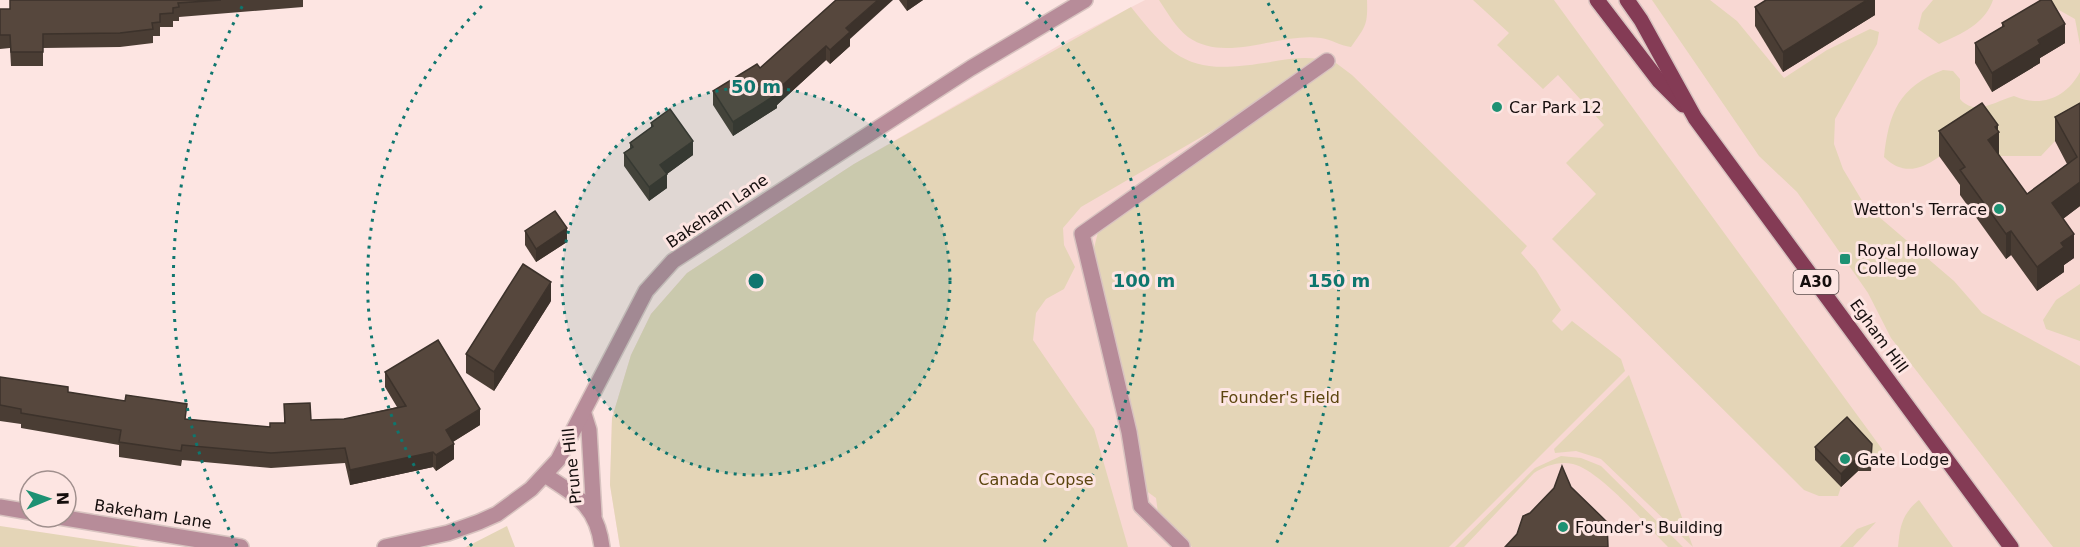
<svg xmlns="http://www.w3.org/2000/svg" width="2080" height="547" font-family="'DejaVu Sans',sans-serif">
  <style>
    .built { fill: #f8d8d3 }
    .green { fill: #e4d5b7 }
    .lines { fill: none; stroke-linecap: round; stroke-linejoin: round }
    .pedestrian-casing { stroke: #d8c3c0; stroke-width: 18 }
    .minor-casing { stroke: #d8c3c0; stroke-width: 18 }
    .primary-casing { stroke: #d8c3c0; stroke-width: 18 }
    .pedestrian { stroke: #b78c99; stroke-width: 15 }
    .minor { stroke: #b78c99; stroke-width: 15 }
    .primary { stroke: #843b55; stroke-width: 15 }
    .wall { fill: #4a3d34 }
    .shaded-wall { fill: #3c322b }
    .building { fill: #56473d; stroke: #3c322b; stroke-width: 1.5 }
    .ring { fill: none; stroke: #0f766e; stroke-width: 3; stroke-dasharray: 3 6 }
    .poi-dot { fill: #1e9173; stroke: #fde5e2; stroke-width: 2 }
    .labels { text-anchor: middle; dominant-baseline: central; stroke-width: 6; stroke-linejoin: round; paint-order: stroke }
    .shield { fill: #fde5e2; stroke: #5b4e4d; stroke-width: 1.5 }
    .shield-label { font-size: 15px; font-weight: bold; fill: #150e0d }
    .poi-label { font-size: 16px; fill: #150e0d; stroke: #fde5e2; text-anchor: start }
    .street-label { font-size: 16px; fill: #150e0d; stroke: #fde5e2 }
    .park-label { font-size: 16px; fill: #5c450f; stroke: #fde5e2 }
    .centre { fill: #0f766e; stroke: #fde5e2; stroke-width: 3 }
    .ring-label { font-size: 18px; text-anchor: middle; font-weight: bold; fill: #0f766e; stroke: #fde5e2; stroke-width: 6; stroke-linejoin: round; paint-order: stroke }
  </style>
  <rect width="100%" height="100%" fill="#fde5e2"/>
  <path class="built" d="M1145 0H2080V547H620L610 485 612 418 631 355 651 314 687 273 854 164 1068 40Z"/>
  <g class="green">
    <path d="M1159 0H1367C1368 26 1365 27 1351 47 1340 46 1331 39 1321 38 1279 32 1226 64 1188 37 1176 28 1167 12 1159 0Z"/>
    <path d="M1473 0H1554L1882 449 1879 462 1867 471H1858L1841 487 1838 496H1819L1804 490 1552 239 1596 194 1566 163 1604 125 1558 75 1543 89 1497 45 1509 33Z"/>
    <path d="M1652 0H1710L1737 21 1784 78 1827 50 1870 29 1879 32 1877 44 1835 119 1834 144 1843 169 1864 204 1954 281 1982 313 2080 366V547H2053L1891 338 1868 293 1834 244 1797 192 1759 156Z"/>
    <path d="M1933 0H1993C1985 24 1961 34 1939 44L1918 29 1922 13Z"/>
    <path d="M2041 0H2080V45L2075 19Z"/>
    <path d="M1131 7C1175 63 1193 74 1264 63 1282 60 1300 56 1319 59L1234 118 1081 207 1063 228 1064 245 1075 267 1064 289 1046 299 1036 313 1033 340 1094 429 1128 547H620L610 485 612 418 631 355 651 314 687 273 854 164Z"/>
    <path d="M1336 63 1352 75 1527 246 1521 253 1536 270 1561 310 1552 321 1562 331 1572 321 1621 359 1625 371 1449 547H1192L1158 513 1156 498 1145 490 1094 248 1098 232Z"/>
    <path d="M1943 70 1953 71 1960 79V99C1976 117 1995 101 2014 96 2041 108 2066 98 2080 72V128L2055 141 2041 156H1999L1965 137C1940 155 1913 186 1884 157 1889 112 1899 87 1943 70Z"/>
    <path d="M2080 284V341L2046 329 2043 320 2056 300Z"/>
    <path d="M1629 375 1693 547 1601 459 1576 451 1555 453 1554 449Z"/>
    <path d="M1561 456 1581 458 1601 466 1683 547H1668C1647 526 1601 471 1573 464 1558 461 1546 466 1534 473L1464 547H1455L1535 468Z"/>
    <path d="M1919 500 1953 547H1898C1900 526 1902 514 1919 500Z"/>
    <path d="M1876 522 1853 547H1840L1857 529Z"/>
    <path d="M0 526 140 547H0Z"/>
    <path d="M507 526 515 547H466Z"/>
  </g>
  <g class="lines">
    <g class="pedestrian-casing">
      <path id="pedestrian" d="M1182 546 1141 506 1129 432 1082 234 1327 61"/>
    </g>
    <g class="minor-casing">
      <g id="minor">
        <path d="M584 414 589 430 594 515"/>
        <path d="M545 475C577 496 597 506 602 547"/>
        <path d="M0 507 30 512"/>
        <path d="M59 517 241 547"/>
        <path d="M385 547 448 533 479 522 497 514 531 489 558 460 646 291 673 261 971 68 1085 0"/>
      </g>
    </g>
    <g class="primary-casing">
      <g id="primary">
        <path d="M1597 0 1659 81 1683 105"/>
        <path d="M1627 0 1641 20 1695 118 2011 547"/>
      </g>
    </g>
    <use href="#pedestrian" class="pedestrian"/>
    <use href="#minor" class="minor"/>
    <use href="#primary" class="primary"/>
  </g>
  <g class="wall">
    <path d="M10 0H303V7L179 17V21H173V27H160V36H153V43L120 47 43 48V66H11L10 48 0 49V9H10Z"/>
    <path d="M899 0H923L907 11Z"/>
    <path d="M1875 0V15L1783 72 1755 26V7Z"/>
    <path d="M2002 23 2065 43 2040 58V63L1992 92 1975 63V43L2002 27Z"/>
    <path d="M850 39V46L830 64 826 60 777 105V108L733 136 713 105V91L760 68Z"/>
    <path d="M2080 103V206L2063 219 2074 258 2064 265V272L2037 291 2011 255 2006 259 1960 195V185L1939 156V131L1998 130 1999 156 2027 194 2067 164 2055 141V117Z"/>
    <path d="M651 123 693 155 667 174V188L649 201 624 166V153L630 148V143L651 128Z"/>
    <path d="M525 231 567 242 536 262 525 245Z"/>
    <path d="M551 301 494 391 466 373V354Z"/>
    <path d="M385 372 480 425 453 442 454 459 436 471 433 467 350 485 345 463 271 468 182 460 181 466 119 457V445L21 428V424L0 421V377L187 419 270 427 284 423V404L311 420 344 419 397 407 385 387Z"/>
    <path d="M1815 447 1872 457 1871 471H1858L1841 487 1815 460Z"/>
  </g>
  <g class="shaded-wall">
    <path d="M878 0H893L850 39V46L830 64V50L846 28Z"/>
    <path d="M907 0H923L907 11Z"/>
    <path d="M1867 0H1875V15L1783 72V52Z"/>
    <path d="M2065 24V43L2040 58V63L1992 92V73L2038 40Z"/>
    <path d="M826 46V60L777 105V108L733 136V122L775 92Z"/>
    <path d="M1998 125V132H1999V156L1988 140 1995 127Z"/>
    <path d="M693 141V155L667 174V188L649 201V187L660 165Z"/>
    <path d="M2080 182V206L2052 227V203Z"/>
    <path d="M567 228V242L536 262V249Z"/>
    <path d="M2011 231V255L2006 259V234Z"/>
    <path d="M2074 234V258L2064 265V272L2037 291V267L2061 243Z"/>
    <path d="M551 282V301L494 391V372Z"/>
    <path d="M480 409V425L446 446V430Z"/>
    <path d="M454 444V459L436 471V455Z"/>
    <path d="M433 452V467L350 485V470Z"/>
    <path d="M1858 457V471L1841 487V474Z"/>
  </g>
  <g class="building">
    <path d="M10 0H221L178 3 179 7 173 8V13L160 14V22L152 23 153 29 120 33 43 34V52H11L10 35H0V9H10Z"/>
    <path d="M836 0H878L846 28 850 32 830 50 826 46 775 92 777 94 733 122 713 91 757 64 760 68Z"/>
    <path d="M1766 0H1867L1783 52 1755 7Z"/>
    <path d="M2041 0H2051L2065 24 2038 40 2040 44 1992 73 1975 43 2004 26 2002 23Z"/>
    <path d="M1982 103 1998 125 1995 127 1999 132 1988 140 2027 194 2077 157 2055 117 2080 103V182L2052 203 2074 234 2061 243 2064 247 2037 267 2011 231 2006 234 1960 170 1965 167 1939 131Z"/>
    <path d="M670 109 693 141 660 165 667 174 649 187 624 153 633 147 630 143 653 126 651 123Z"/>
    <path d="M555 211 567 228 536 249 525 231Z"/>
    <path d="M523 264 551 282 494 372 466 354Z"/>
    <path d="M438 340 480 409 446 430 454 444 436 455 433 452 350 470 345 448 271 453 182 445 181 451 119 442 121 430 21 413V409L0 405V377L68 387V392L125 401 126 395 187 404 185 419 270 427V423H285L284 404 310 403 311 420 344 419 406 406 385 372Z"/>
    <path d="M1847 417 1872 444 1871 458 1858 457 1841 474 1815 447Z"/>
    <path d="M1562 466 1571 487 1607 522 1608 547H1505L1517 534 1523 516 1530 513 1554 488Z"/>
  </g>
  <circle cx="756" cy="281" r="194" fill="#0f766e" fill-opacity=".12"/>
  <g class="ring">
    <circle cx="756" cy="281" r="194"/>
    <path d="M472 546A388 388 0 0 1 486 2M1026 2A388 388 0 0 1 1040 546"/>
    <path d="M237 546A583 583 0 0 1 244 3M1268 3A583 583 0 0 1 1275 546"/>
  </g>
  <g class="poi-dot">
    <circle cx="1497" cy="107" r="6"/>
    <circle cx="1999" cy="209" r="6"/>
    <rect x="1839" y="253" width="12" height="12" rx="3"/>
    <circle cx="1845" cy="459" r="6"/>
    <circle cx="1563" cy="527" r="6"/>
  </g>
  <g class="labels">
    <rect class="shield" x="1793.5" y="270" width="45" height="24" rx="4.5"/>
    <g class="shield-label">
      <text x="1816" y="282">A30</text>
    </g>
    <g class="poi-label">
      <text x="1509" y="107">Car Park 12</text>
      <text x="1987" y="209" text-anchor="end">Wetton's Terrace</text>
      <text x="1857" y="250">Royal Holloway<tspan x="1857" dy="18">College</tspan></text>
      <text x="1857" y="459">Gate Lodge</text>
      <text x="1575" y="527">Founder's Building</text>
    </g>
    <g class="street-label">
      <text transform="translate(717 211) rotate(-34)">Bakeham Lane</text>
      <text transform="translate(1879 336) rotate(54)">Egham Hill</text>
      <text transform="translate(572 466) rotate(-96)">Prune Hill</text>
      <text transform="translate(153 514) rotate(9)">Bakeham Lane</text>
    </g>
    <g class="park-label">
      <text x="1280" y="397">Founder's Field</text>
      <text x="1036" y="479">Canada Copse</text>
    </g>
  </g>
  <circle cx="756" cy="281" r="9" class="centre"/>
  <g class="ring-label">
    <text x="756" y="93">50 m</text>
    <text x="1144" y="287">100 m</text>
    <text x="1339" y="287">150 m</text>
  </g>
  <g transform="translate(48 499) rotate(88)"><circle r="28" fill="#fde5e2" stroke="#a08f8d" stroke-width="1.5"/>
  <path d="M0-4.5L10 22L0 15L-10 22Z" fill="#1e9173"/>
  <text y="-9" font-size="16" font-weight="bold" text-anchor="middle" fill="#150e0d">N</text>
  </g>
</svg>
